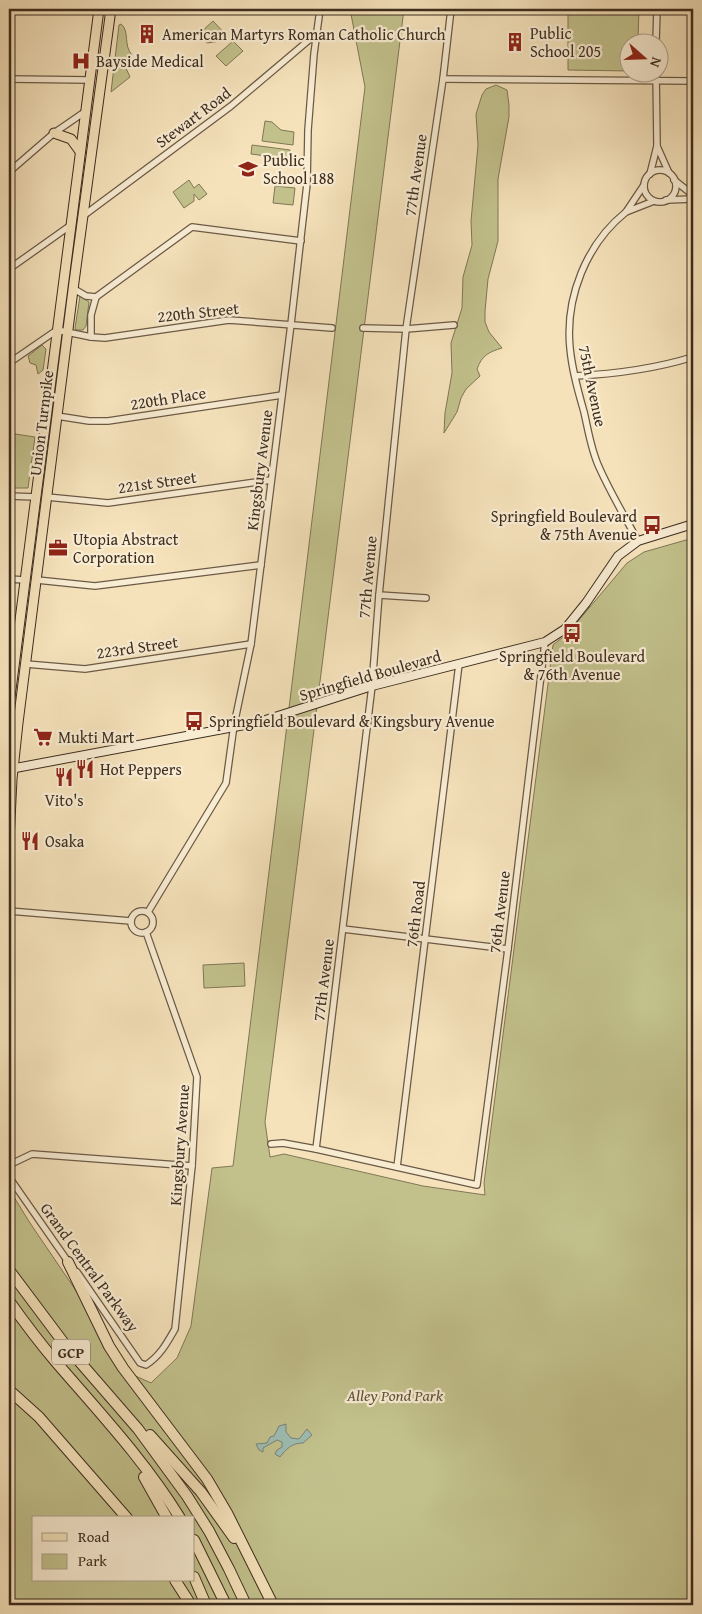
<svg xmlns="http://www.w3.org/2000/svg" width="702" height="1614" font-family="'Gentium Book Plus',serif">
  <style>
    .green { fill: #c2c18c; stroke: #807756; fill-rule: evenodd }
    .water { fill: #9dbdb4; stroke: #778378 }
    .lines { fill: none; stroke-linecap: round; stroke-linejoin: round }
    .minor-casing { stroke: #6b5a46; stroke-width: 8 }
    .secondary-casing { stroke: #3d2d1f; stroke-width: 10 }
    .primary-casing { stroke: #3d2d1f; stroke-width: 11 }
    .motorway-casing { stroke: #3d2d1f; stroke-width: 12 }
    .minor { stroke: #f8ecd3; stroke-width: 5.5 }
    .secondary { stroke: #f8ecd3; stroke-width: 8 }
    .primary { stroke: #f5e2bb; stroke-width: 9 }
    .motorway { stroke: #f5e2bb; stroke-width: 10 }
    .labels { text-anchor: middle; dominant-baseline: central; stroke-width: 4.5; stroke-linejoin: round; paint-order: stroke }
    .shield { fill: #f8ecd3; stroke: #756655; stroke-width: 1 }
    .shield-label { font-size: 15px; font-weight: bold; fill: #3d2d1f }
    .poi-label { font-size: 16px; fill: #3d2d1f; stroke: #f8ecd3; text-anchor: start }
    .street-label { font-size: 16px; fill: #3d2d1f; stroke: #f8ecd3 }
    .park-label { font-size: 16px; font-style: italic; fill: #5e523a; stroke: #f8ecd3 }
  </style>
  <rect width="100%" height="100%" fill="#f5e2bb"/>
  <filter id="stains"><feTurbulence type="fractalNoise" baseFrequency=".004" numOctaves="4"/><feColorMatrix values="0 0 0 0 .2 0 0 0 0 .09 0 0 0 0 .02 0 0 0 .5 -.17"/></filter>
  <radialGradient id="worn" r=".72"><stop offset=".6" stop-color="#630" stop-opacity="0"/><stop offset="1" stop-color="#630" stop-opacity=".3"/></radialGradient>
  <g class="green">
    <path d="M350 9H404L265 1122 270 1157 284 1154 423 1186 485 1195 484 1183 553 645 568 633 627 563 644 552 693 538V1605H9V1189L30 1223 83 1301 120 1369 151 1383 177 1358 191 1326 212 1168 233 1166 365 87ZM34 1518H194V1580H34Z"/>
    <path d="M568 9H639L638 38 643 39V42H630L629 71 568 70Z"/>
    <path d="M213 21 227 36 221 41 207 43 199 34Z"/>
    <path d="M121 24C130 31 123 45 132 55L124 58 123 61 122 60 120 62 121 66H125L130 77 111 92 119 25Z"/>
    <path d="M233 41 243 51 226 66 216 56Z"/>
    <path d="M496 85 507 90 509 105V117L498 179V241L488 279 485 311V322L489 332 502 348C489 352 482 355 477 369L480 376 466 389 461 398 457 412 444 433 445 413 452 373 451 343 462 308 463 277 472 245 471 221 478 145 476 114 482 95 486 89Z"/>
    <path d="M265 121 272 122 281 130 294 132 293 145 262 141Z"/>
    <path d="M252 145 290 150 289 159 251 154Z"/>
    <path d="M189 180 194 188 199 184 207 194 199 200 194 194V201L184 208 173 192Z"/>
    <path d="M275 186 295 188 293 205 273 203Z"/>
    <path d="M80 296 89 302 86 326 83 330H76L75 328Z"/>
    <path d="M42 345 46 349 43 370 38 374 36 365 30 363 28 356Z"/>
    <path d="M9 433 35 437 28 488H9Z"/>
    <path d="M244 963 245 986 204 988 203 965Z"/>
  </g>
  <path class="water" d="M286 1424V1432L291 1438 299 1439 307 1429 312 1435 303 1443C292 1443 286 1449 280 1457L275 1454 277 1450 282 1447V1442L277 1440 263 1448V1452L259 1450 256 1444 267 1443 270 1437 274 1436 279 1426Z"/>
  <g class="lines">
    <g class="minor-casing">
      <g id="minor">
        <path d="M656 42 657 9"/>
        <path d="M656 72 657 146"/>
        <path d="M9 79 90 80"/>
        <path d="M443 79 693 81"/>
        <circle cx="660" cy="186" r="16"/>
        <path d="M9 172 54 133 86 111"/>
        <path d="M650 174 657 146 669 173"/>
        <path d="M674 180 693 195"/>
        <path d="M644 185 626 212 654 201"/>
        <path d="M666 200 693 199"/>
        <path d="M626 212C586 244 565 298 570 348 572 370 578 391 584 412 588 429 591 450 599 467 610 492 625 517 638 541"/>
        <path d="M83 216 231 106 309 40 317 37"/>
        <path d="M9 269 71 225"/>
        <path d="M74 289 86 296 96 297 192 227 301 241"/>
        <path d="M363 328 406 329 454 325"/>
        <path d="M91 337V315L96 297"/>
        <path d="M9 363 57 330 91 337 105 338 229 320 332 328"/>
        <path d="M575 376C616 374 654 369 693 357"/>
        <path d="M57 416 89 421H108L282 395"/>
        <path d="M9 496 36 497"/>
        <path d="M47 497 108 503 271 480"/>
        <path d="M9 579 25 580"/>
        <path d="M37 580 95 586 261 565"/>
        <path d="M379 595 426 598"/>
        <path d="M26 664 85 669 251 644"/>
        <path d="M9 911 131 921"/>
        <circle cx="142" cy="922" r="11"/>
        <path d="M148 912 226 783 234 725 251 644 291 324 307 184 308 130 314 54 320 9"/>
        <path d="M343 929 508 949"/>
        <path d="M271 1144 283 1143 316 1149 477 1185 508 949 545 642"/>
        <path d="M316 1149 372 686 379 595 406 329 443 79 451 9"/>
        <path d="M9 1165 32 1154 192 1166"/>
        <path d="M397 1167 459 664"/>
        <path d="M9 1177 69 1263"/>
        <path d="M77 1272 140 1363 146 1365C160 1356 167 1343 175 1329L192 1166 197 1077 146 932"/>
      </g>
    </g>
    <g class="secondary-casing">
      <path id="secondary" d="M10 769 256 723 372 686 545 642 565 629 586 603 618 556 638 541 693 524"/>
    </g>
    <g class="primary-casing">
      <g id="primary">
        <path d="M54 133 71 139 79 150"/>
        <path d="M9 705 99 9"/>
        <path d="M9 841 12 779 18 723 74 282 111 9"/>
      </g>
    </g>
    <g class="motorway-casing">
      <g id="motorway">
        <path d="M68 1262 109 1346 123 1368 207 1479 227 1513 273 1605"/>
        <path d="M9 1270 66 1346 138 1429 187 1496 209 1531 229 1569 246 1605"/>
        <path d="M9 1301C24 1322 39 1342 56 1362 99 1412 145 1461 180 1518"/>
        <path d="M9 1390 39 1417 127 1518"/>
        <path d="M150 1435 201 1492 234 1538"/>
        <path d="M144 1477 167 1518"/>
        <path d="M194 1540 226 1605"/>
        <path d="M194 1577 206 1605"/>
        <path d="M175 1580 191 1605"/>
      </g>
    </g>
    <use href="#minor" class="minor"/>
    <use href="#secondary" class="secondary"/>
    <use href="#primary" class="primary"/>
    <use href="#motorway" class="motorway"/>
  </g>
  <defs>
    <g id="building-bare" transform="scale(1.5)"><path d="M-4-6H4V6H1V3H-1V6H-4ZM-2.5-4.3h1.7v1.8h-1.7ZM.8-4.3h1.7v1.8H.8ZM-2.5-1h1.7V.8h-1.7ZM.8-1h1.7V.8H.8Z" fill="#8f2418" stroke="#f8ecd3" stroke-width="2.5" paint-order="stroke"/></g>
    <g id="hospital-bare" transform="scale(1.5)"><path d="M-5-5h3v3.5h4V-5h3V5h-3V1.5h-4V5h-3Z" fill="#8f2418" stroke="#f8ecd3" stroke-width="2.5" paint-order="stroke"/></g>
    <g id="school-bare" transform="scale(1.5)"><path d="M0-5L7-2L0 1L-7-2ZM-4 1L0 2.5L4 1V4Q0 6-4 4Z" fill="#8f2418" stroke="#f8ecd3" stroke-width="2.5" paint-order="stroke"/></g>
    <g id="bus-bare" transform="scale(1.5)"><path d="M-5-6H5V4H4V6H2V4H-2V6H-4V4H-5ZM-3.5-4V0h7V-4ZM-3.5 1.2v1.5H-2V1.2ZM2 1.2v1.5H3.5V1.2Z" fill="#8f2418" stroke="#f8ecd3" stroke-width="2.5" paint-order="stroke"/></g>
    <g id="office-bare" transform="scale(1.5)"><path d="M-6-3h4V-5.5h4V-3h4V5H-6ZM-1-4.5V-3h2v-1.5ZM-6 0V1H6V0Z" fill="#8f2418" stroke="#f8ecd3" stroke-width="2.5" paint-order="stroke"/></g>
    <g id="supermarket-bare" transform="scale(1.5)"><path d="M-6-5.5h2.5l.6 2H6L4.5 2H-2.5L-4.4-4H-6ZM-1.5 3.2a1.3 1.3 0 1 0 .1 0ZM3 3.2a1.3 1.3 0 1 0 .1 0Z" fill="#8f2418" stroke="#f8ecd3" stroke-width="2.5" paint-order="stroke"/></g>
    <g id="restaurant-bare" transform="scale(1.5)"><path d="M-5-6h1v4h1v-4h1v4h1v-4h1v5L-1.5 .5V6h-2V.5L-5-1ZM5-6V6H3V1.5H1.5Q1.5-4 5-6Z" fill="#8f2418" stroke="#f8ecd3" stroke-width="2.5" paint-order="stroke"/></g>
  </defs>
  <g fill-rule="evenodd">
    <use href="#building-bare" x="147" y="34"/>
    <use href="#building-bare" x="515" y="42"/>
    <use href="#hospital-bare" x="81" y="61"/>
    <use href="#school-bare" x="248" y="169"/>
    <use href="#bus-bare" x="652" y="525"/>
    <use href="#office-bare" x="58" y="548"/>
    <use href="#bus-bare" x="572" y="633"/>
    <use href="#bus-bare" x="194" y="721"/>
    <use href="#supermarket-bare" x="43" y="737"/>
    <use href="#restaurant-bare" x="85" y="769"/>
    <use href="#restaurant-bare" x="64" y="777"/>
    <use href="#restaurant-bare" x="30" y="841"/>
  </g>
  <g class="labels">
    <rect class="shield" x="52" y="1339.5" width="38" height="25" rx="4"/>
    <g class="shield-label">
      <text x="71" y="1352">GCP</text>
    </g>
    <g class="poi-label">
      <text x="530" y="33">Public<tspan x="530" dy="18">School 205</tspan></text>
      <text x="162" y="34">American Martyrs Roman Catholic Church</text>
      <text x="96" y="61">Bayside Medical</text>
      <text x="263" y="160">Public<tspan x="263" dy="18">School 188</tspan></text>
      <text x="637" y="516" text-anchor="end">Springfield Boulevard<tspan x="637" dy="18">&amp; 75th Avenue</tspan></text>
      <text x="73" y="539">Utopia Abstract<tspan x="73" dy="18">Corporation</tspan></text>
      <text x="572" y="656" text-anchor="middle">Springfield Boulevard<tspan x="572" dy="18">&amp; 76th Avenue</tspan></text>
      <text x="209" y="721">Springfield Boulevard &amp; Kingsbury Avenue</text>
      <text x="58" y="737">Mukti Mart</text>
      <text x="100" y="769">Hot Peppers</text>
      <text x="64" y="800" text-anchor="middle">Vito's</text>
      <text x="45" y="841">Osaka</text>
    </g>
    <g class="street-label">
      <text transform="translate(193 117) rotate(-37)">Stewart Road</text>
      <text transform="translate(415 175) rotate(-82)">77th Avenue</text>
      <text transform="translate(198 312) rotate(-6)">220th Street</text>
      <text transform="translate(593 386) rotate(78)">75th Avenue</text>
      <text transform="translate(168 398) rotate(-9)">220th Place</text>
      <text transform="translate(41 423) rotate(-83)">Union Turnpike</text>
      <text transform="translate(259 470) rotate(-83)">Kingsbury Avenue</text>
      <text transform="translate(157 482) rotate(-8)">221st Street</text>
      <text transform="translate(367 577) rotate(-85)">77th Avenue</text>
      <text transform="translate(137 647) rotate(-8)">223rd Street</text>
      <text transform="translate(370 675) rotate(-16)">Springfield Boulevard</text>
      <text transform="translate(499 912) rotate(-83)">76th Avenue</text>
      <text transform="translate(415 914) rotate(-83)">76th Road</text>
      <text transform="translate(323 980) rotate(-83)">77th Avenue</text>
      <text transform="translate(179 1145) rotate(-86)">Kingsbury Avenue</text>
      <text transform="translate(90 1267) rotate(54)">Grand Central Parkway</text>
    </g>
    <g class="park-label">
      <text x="395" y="1395">Alley Pond Park</text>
    </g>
  </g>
  <rect width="702" height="1614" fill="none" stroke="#f5e2bb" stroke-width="30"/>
  <rect x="10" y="10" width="682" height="1594" fill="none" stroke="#3d2d1f" stroke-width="2.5"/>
  <rect x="15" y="15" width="672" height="1584" fill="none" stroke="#3d2d1f"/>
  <rect x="32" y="1516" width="162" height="65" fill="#f8ecd3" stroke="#ada08b"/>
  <rect x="42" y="1533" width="25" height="8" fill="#f5e2bb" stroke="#ada08b"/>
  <text x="78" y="1542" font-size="15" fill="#3d2d1f">Road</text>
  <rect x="42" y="1554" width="25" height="15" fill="#c2c18c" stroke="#ada08b"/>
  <text x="78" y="1566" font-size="15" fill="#3d2d1f">Park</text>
  <g transform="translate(644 58) rotate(110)"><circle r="24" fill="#f8ecd3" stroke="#ada08b"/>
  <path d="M0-4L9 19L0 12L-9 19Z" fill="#8f2418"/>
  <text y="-8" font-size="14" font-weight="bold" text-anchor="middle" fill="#3d2d1f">N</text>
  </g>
  <rect width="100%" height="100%" filter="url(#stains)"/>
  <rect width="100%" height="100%" fill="url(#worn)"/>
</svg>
